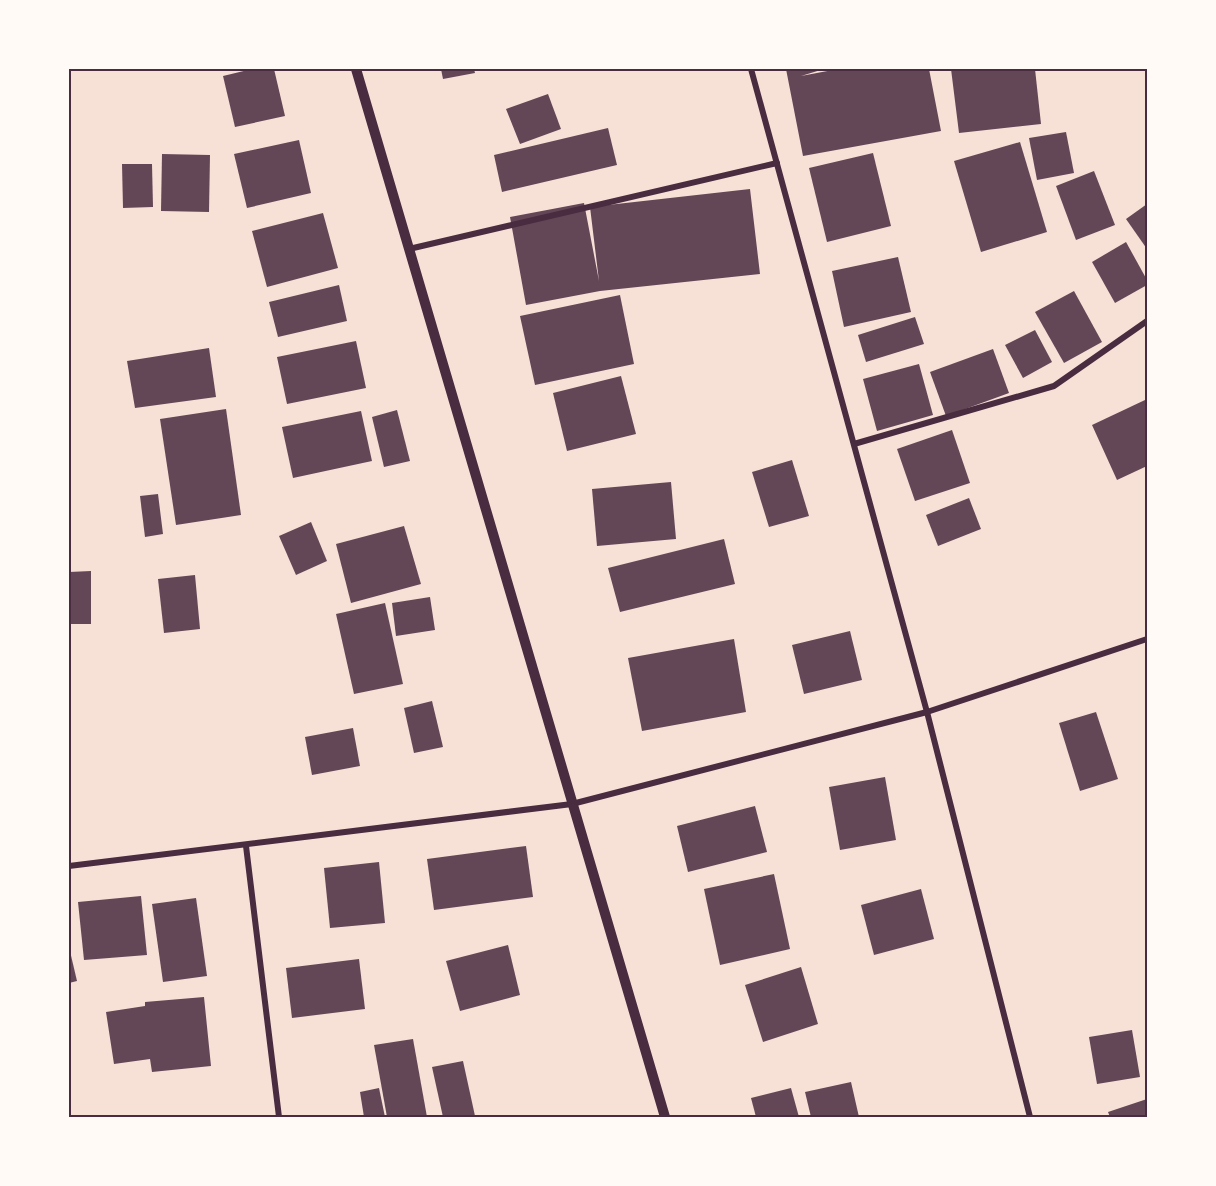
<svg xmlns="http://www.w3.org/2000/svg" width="1216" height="1186" font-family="'Open Sans',sans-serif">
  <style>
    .building { fill: #644757 }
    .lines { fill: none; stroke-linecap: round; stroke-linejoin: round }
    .minor { stroke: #4a2c40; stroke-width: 6 }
    .tertiary { stroke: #4a2c40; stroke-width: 10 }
    .neatline { fill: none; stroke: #4a2c40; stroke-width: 2 }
  </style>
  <rect width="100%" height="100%" fill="#f7e1d7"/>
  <g class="building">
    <path d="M252 69H274L285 116 235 127 223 76Z"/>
    <path d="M441 69H474L475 73 443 79Z"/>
    <path d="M786 69H824L801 76 838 69H929L941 131 803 156Z"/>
    <path d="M951 69H1035L1041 124 959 133Z"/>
    <path d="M548 94 561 129 520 144 506 109Z"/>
    <path d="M608 128 617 165 502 192 494 155Z"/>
    <path d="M1066 132 1074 173 1037 180 1029 138Z"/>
    <path d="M299 140 311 193 247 208 234 154Z"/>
    <path d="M1020 142 1047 232 981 252 954 161Z"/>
    <path d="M873 153 891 226 827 242 809 168Z"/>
    <path d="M162 154 210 155 209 212 161 211Z"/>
    <path d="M122 164H152L153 207 123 208Z"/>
    <path d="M1094 171 1115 225 1076 240 1056 186Z"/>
    <path d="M750 189 760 274 600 291 526 305 510 217 584 203 599 281 590 207Z"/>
    <path d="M1147 204V249L1126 219Z"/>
    <path d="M323 213 338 268 267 287 252 231Z"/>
    <path d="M1126 242 1147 280V285L1115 303 1092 262Z"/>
    <path d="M898 257 911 312 844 327 832 271Z"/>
    <path d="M339 285 347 321 278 337 269 302Z"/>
    <path d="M1074 291 1102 342 1064 363 1035 312Z"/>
    <path d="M620 295 634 364 535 385 520 316Z"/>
    <path d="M915 317 924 344 866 362 858 335Z"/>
    <path d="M1035 330 1052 362 1023 378 1005 345Z"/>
    <path d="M356 341 366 388 287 404 277 357Z"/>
    <path d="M209 348 216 397 135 408 127 361Z"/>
    <path d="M993 349 1009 393 946 416 930 372Z"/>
    <path d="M919 364 933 415 877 431 863 379Z"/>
    <path d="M621 376 636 434 567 451 553 393Z"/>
    <path d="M1145 400 1147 466 1117 480 1092 425Z"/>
    <path d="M226 409 241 515 176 525 160 419Z"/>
    <path d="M397 410 410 461 384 467 372 417Z"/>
    <path d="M361 411 372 461 293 478 282 427Z"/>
    <path d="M952 430 970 483 915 501 897 449Z"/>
    <path d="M792 460 809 516 769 527 752 472Z"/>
    <path d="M671 482 676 539 597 546 592 489Z"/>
    <path d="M158 494 163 534 145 537 140 496Z"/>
    <path d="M969 498 981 529 938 546 926 515Z"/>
    <path d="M311 522 327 561 296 575 279 536Z"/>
    <path d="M404 526 421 584 351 603 336 544Z"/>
    <path d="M724 539 735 584 620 612 608 568Z"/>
    <path d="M91 571V624H69V572Z"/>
    <path d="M195 575 200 629 164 633 158 579Z"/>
    <path d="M430 597 435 630 396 636 392 603Z"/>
    <path d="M385 603 403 684 354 694 336 614Z"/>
    <path d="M850 631 862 680 804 694 792 645Z"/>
    <path d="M734 639 746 712 642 731 628 658Z"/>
    <path d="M432 701 443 747 414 753 404 708Z"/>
    <path d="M1096 712 1118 779 1080 791 1059 723Z"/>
    <path d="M353 728 360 766 312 775 305 737Z"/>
    <path d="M885 777 896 840 840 850 829 787Z"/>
    <path d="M755 806 767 852 688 872 677 826Z"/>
    <path d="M526 846 533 897 434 910 427 859Z"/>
    <path d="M379 862 385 923 330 928 324 868Z"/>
    <path d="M774 874 790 949 720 965 704 889Z"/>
    <path d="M921 889 934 939 874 955 861 905Z"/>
    <path d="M141 896 147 955 84 960 78 902Z"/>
    <path d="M196 898 207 976 163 982 152 904Z"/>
    <path d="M508 945 520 995 460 1011 446 961Z"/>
    <path d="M69 947 77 981 69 983Z"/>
    <path d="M359 959 365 1009 292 1018 286 968Z"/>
    <path d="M801 967 818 1024 763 1042 745 985Z"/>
    <path d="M204 997 211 1066 152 1072 150 1059 114 1064 106 1012 145 1006V1002Z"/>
    <path d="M1132 1030 1140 1077 1097 1084 1089 1037Z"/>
    <path d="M413 1039 427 1117H387L374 1045Z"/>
    <path d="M463 1061 475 1116 443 1117 432 1067Z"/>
    <path d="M851 1082 859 1117H811L805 1092Z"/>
    <path d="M379 1088 385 1117H364L360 1092Z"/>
    <path d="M791 1088 799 1117H756L751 1098Z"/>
    <path d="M1147 1099V1117H1110L1108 1112Z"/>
  </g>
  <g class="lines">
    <g class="minor">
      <path d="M751 69 927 712 1030 1117"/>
      <path d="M409 249 777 163"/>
      <path d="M854 444 1054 386 1147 321"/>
      <path d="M246 846 279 1117"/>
      <path d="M69 866 572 804 927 712 1147 639"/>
    </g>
    <path class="tertiary" d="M356 69 665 1117"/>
  </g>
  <rect width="1216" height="1186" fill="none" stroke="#fffaf5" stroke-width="141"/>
  <rect x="70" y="70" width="1076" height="1046" class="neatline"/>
</svg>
